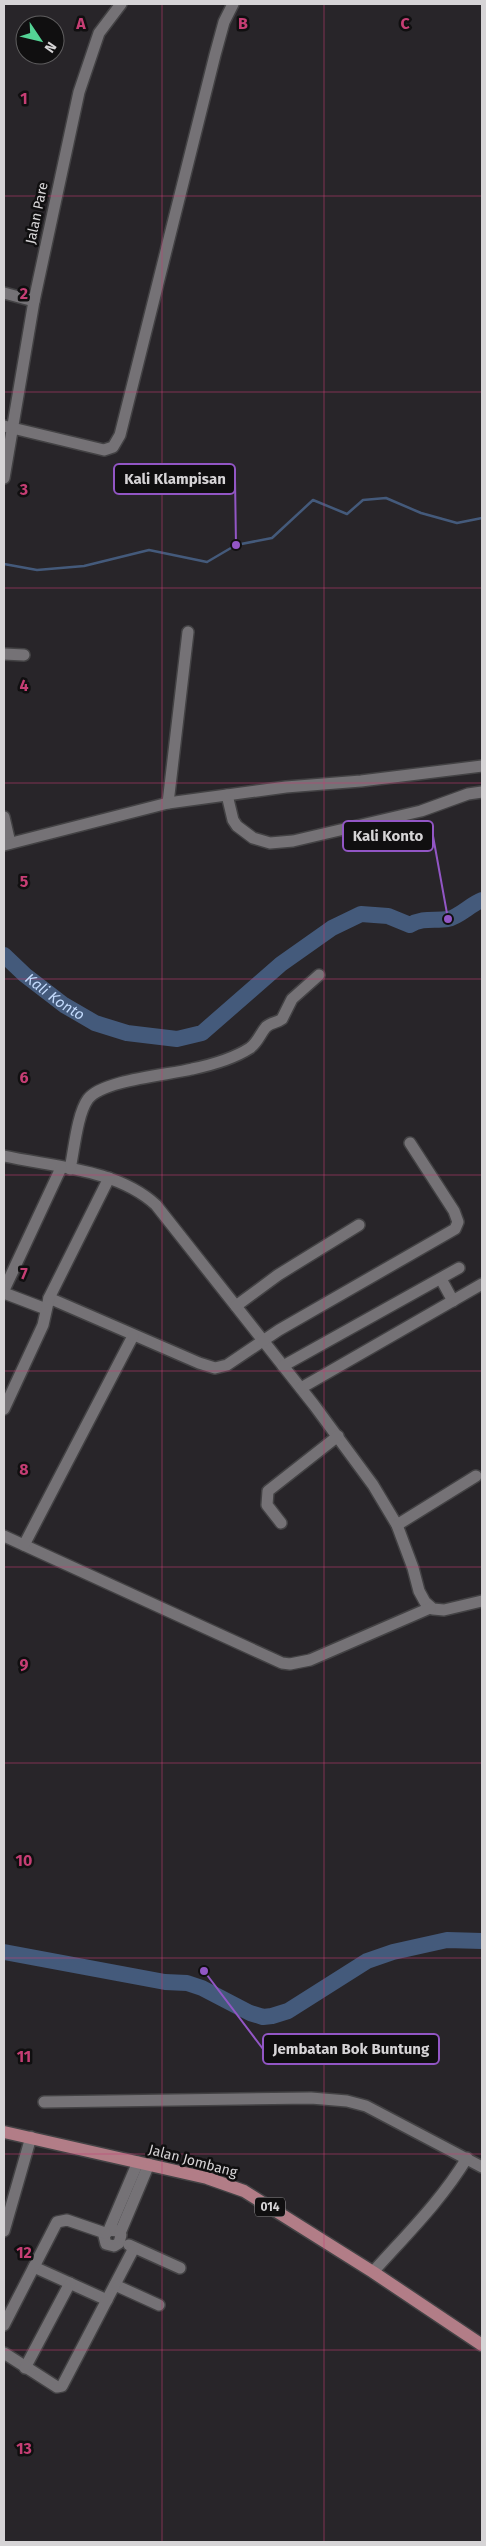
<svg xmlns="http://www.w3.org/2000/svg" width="486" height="2546" font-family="'Fira Sans',sans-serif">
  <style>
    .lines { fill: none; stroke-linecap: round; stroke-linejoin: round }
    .stream { stroke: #445a7b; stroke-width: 2.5 }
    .river { stroke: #445a7b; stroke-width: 16 }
    .minor-casing { stroke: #434244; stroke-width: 14 }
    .major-casing { stroke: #434244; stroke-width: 15 }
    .minor { stroke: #757276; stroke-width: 11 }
    .major { stroke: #b27d87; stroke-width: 12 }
    .grid { fill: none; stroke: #c63e74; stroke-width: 1; stroke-opacity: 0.55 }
    .labels { text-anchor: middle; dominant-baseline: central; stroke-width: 5; stroke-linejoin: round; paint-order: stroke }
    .shield { fill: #100f10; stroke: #9b999b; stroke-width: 1 }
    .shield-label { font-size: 12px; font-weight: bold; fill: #d6d4d6 }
    .street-label { font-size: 14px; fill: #d6d4d6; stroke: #100f10 }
    .water-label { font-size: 15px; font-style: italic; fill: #c2d9fb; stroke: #100f10 }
    .grid-label { font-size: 16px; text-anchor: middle; font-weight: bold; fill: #c63e74; stroke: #100f10; stroke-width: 5; stroke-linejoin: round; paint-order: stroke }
    .leader { fill: none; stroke: #9256c5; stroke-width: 2 }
    .callout-dot { fill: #9256c5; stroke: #100f10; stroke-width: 2 }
    .callout { fill: #100f10; stroke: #9256c5; stroke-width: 2 }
    .callout-label { font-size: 15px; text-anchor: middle; font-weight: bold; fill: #d6d4d6 }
  </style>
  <rect width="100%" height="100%" fill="#282529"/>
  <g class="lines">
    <path class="stream" d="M4 564 37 570 84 566 149 550 207 562 236 545 272 538 313 500 347 514 363 500 386 498 421 513 457 523 482 518"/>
    <g class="river">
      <path id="s1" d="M4 955 25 975 64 1005 95 1023 127 1033 177 1039 202 1033 281 964 332 928 361 914 388 916 410 925C423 917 434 921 448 919 459 917 471 904 482 900"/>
      <path d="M4 1952 165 1982 187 1983 202 1988 250 2013 263 2017 272 2016 288 2011 367 1961 393 1952 447 1940 482 1941"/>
    </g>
    <g class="minor-casing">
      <g id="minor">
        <path d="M4 293 34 301"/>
        <path d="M4 426 104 450 113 447 120 435 215 55 224 22 233 4"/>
        <path d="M4 478 34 301 79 92 99 33 121 4"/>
        <path d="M4 654 24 655"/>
        <path d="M227 795 233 820 237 826 253 838 270 843 293 841 421 811 468 794 482 792"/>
        <path d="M168 803 188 632"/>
        <path d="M4 817 10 843"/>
        <path d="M4 845 168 803 286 787 361 781 482 766"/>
        <path d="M4 1156C54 1167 117 1169 156 1205L314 1405 373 1485 397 1525 413 1568 419 1591 425 1602 433 1609 444 1610 482 1601"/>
        <path d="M70 1169C74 1151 77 1114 88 1099 102 1080 168 1075 192 1069 211 1065 233 1059 250 1048 258 1042 260 1034 266 1027 271 1022 277 1023 282 1019L292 999 319 975"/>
        <path d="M441 1279 453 1301"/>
        <path d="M4 1290 61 1168"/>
        <path d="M4 1293 46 1309"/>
        <path d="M49 1298 199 1363 215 1368 227 1365 279 1330 455 1229 458 1222 454 1211 410 1143"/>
        <path d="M236 1306 278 1275 359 1225"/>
        <path d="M283 1366 459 1268"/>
        <path d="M301 1388 482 1284"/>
        <path d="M4 1409 43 1325 49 1298 109 1178"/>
        <path d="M281 1523 267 1505 268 1491 338 1436"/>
        <path d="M397 1525 476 1476"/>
        <path d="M4 1536 282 1663 290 1664 310 1660 430 1608"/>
        <path d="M24 1545 133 1336"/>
        <path d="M44 2102 311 2098 347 2101 366 2106 482 2167"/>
        <path d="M109 2230 118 2231 121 2235 119 2243 114 2246 106 2244 104 2236 109 2230 138 2162"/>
        <path d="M4 2231 31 2137"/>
        <path d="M120 2233 149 2164"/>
        <path d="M129 2245 180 2268"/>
        <path d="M34 2267 107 2300"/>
        <path d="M373 2272C406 2235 441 2201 467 2158"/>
        <path d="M115 2285 159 2305"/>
        <path d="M4 2325 57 2222 67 2220 105 2233"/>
        <path d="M4 2353 57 2387 62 2386 134 2248"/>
        <path d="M25 2368 70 2283"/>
      </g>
    </g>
    <g class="major-casing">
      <path id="major" d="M4 2132 207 2178 244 2191 373 2272 482 2345"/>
    </g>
    <use href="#minor" class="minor"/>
    <use href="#major" class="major"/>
  </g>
  <path class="grid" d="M162 4V2542M324 4V2542M4 196H482M4 392H482M4 588H482M4 783H482M4 979H482M4 1175H482M4 1371H482M4 1567H482M4 1763H482M4 1958H482M4 2154H482M4 2350H482"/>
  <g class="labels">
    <rect class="shield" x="255" y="2197.5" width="30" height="19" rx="4"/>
    <g class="shield-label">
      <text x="270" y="2207">014</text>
    </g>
    <g class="street-label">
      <text transform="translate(37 213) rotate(-78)">Jalan Pare</text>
      <text transform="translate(193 2161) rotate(15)">Jalan Jombang</text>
    </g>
    <g class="water-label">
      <text stroke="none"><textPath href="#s1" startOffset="66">Kali Konto</textPath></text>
    </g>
  </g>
  <g class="grid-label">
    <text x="81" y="29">A</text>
    <text x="243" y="29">B</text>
    <text x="405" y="29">C</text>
    <text x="24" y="104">1</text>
    <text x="24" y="299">2</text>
    <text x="24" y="495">3</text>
    <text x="24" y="691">4</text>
    <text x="24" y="887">5</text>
    <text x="24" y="1083">6</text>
    <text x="24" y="1279">7</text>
    <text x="24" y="1475">8</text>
    <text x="24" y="1670">9</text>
    <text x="24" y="1866">10</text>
    <text x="24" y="2062">11</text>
    <text x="24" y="2258">12</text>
    <text x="24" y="2454">13</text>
  </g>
  <path class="leader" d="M236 545L235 479M448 919L433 836M204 1971L263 2049"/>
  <g class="callout-dot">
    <circle cx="236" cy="545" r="5"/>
    <circle cx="448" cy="919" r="5"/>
    <circle cx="204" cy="1971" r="5"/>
  </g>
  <g class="callout">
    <rect x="114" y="464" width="121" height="30" rx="5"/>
    <rect x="343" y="821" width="90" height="30" rx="5"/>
    <rect x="263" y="2034" width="176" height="30" rx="5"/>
  </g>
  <g class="callout-label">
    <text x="175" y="484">Kali Klampisan</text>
    <text x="388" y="841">Kali Konto</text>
    <text x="351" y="2054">Jembatan Bok Buntung</text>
  </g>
  <rect width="486" height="2546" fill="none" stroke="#d6d4d6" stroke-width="10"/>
  <g transform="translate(40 40) rotate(125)"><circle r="24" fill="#100f10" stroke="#5f5e5f"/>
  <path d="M0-4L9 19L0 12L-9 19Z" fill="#54d395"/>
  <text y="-8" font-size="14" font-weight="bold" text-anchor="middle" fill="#d6d4d6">N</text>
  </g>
</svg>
